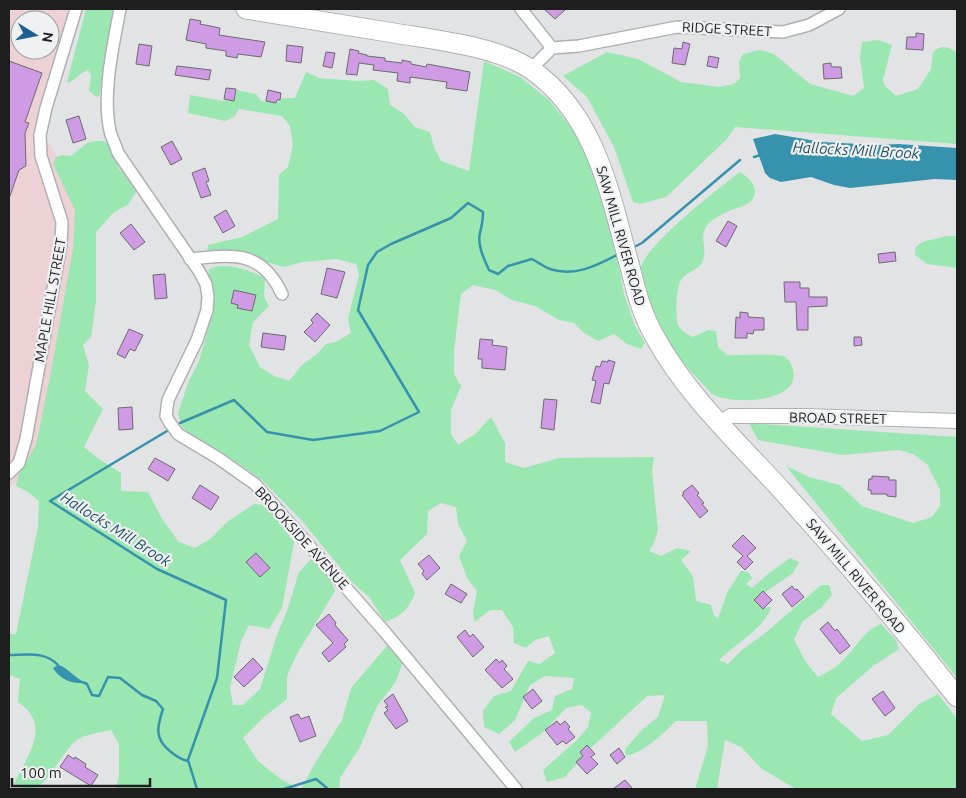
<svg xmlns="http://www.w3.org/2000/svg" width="966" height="798" font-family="Ubuntu,sans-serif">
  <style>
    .commercial { fill: #ecd2d4; fill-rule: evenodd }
    .green { fill: #9ae7b1 }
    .water { fill: #3692ad }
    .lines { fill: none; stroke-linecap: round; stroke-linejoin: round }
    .stream { stroke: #3692ad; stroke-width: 2.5 }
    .building { fill: #cf9be5; stroke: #6c6b6c }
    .minor-casing { stroke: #afb0b2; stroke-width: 14 }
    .tertiary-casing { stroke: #afb0b2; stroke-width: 16 }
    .trunk-casing { stroke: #afb0b2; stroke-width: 21 }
    .minor { stroke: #fff; stroke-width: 11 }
    .tertiary { stroke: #fff; stroke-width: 14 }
    .trunk { stroke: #fff; stroke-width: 19 }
    .labels { text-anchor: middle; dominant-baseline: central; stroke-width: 4.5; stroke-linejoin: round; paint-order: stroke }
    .street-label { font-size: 14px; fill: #1e1e1f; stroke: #eff0f2 }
    .water-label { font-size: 15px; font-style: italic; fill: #1f5161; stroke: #eff0f2 }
  </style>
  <rect width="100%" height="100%" fill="#e2e3e5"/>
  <path class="commercial" d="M9 9H75L42 133 67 173 80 203 77 253 37 458 18 481 9 487ZM20 20H50V50H20Z"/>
  <g class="green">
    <path d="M86 9H113L99 96 97 97 89 91 91 75 88 70C80 72 76 80 68 83L67 82Z"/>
    <path d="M878 40 892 45 883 80 885 86 896 96 918 89 931 69 933 52C943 44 946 47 957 52V144L735 127 727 139 666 197 640 204 633 202 614 147 587 97 563 76 607 52 638 59 681 82 719 87 734 84 740 78 739 62 743 54 759 50 774 54 810 84 853 96 864 88 860 57 862 42Z"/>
    <path d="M484 61 520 77 549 100 577 135 593 165 618 261 624 294 635 326 645 343 641 349 627 344 614 334 598 341 584 333 574 323 559 320 535 306 512 300 495 290 473 285 461 294 454 351V374L461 386 451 410V434L458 445 475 434 491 417 505 443V462L524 468 559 458 654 457 652 471 658 530 654 543 649 551 661 556 677 548 691 551 681 560 693 576 696 601 711 605 714 615 718 619 727 593 741 571 748 572 752 578 746 584 752 588 768 574 790 558 799 562 793 573 764 593 756 603 762 608 771 607C767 626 733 646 719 660L728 664 742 650 764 634 821 585H829L832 595 821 608 803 621 794 639 805 661 818 677C828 672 837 667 844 659 858 646 862 632 881 624L896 640 899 649 873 666 836 698 831 714 862 741 888 735 919 704 938 694 957 719V789H796L762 769 741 747 725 740 717 789H695L708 746 707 721H676C661 735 646 751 626 756L625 749 643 729 658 717 665 695 647 696 591 748 565 777 547 782 543 770 576 741 588 727 591 712 581 705 566 708 542 733 515 752 509 742 534 718 552 710 555 696 572 689 574 678 545 676 530 685 515 720 499 734 484 727 483 711 494 696 511 691 528 661 540 664 555 653 549 636 535 640 526 648 514 643 513 627 502 610H490L475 622 473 613 477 591 467 578 459 556 467 541 458 524 456 507 441 503 428 511 427 534 400 560 415 593C409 609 401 616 385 622L370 598 352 582 303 522 262 480 232 459 192 436 182 427 178 413 188 383 199 361 213 312V289L208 277 209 269C224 261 252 270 265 279L264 296 269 306 253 322 249 345 260 367 274 376 289 381 302 365 317 354 326 344 336 342 351 333 348 319 359 275 356 264 336 259 303 262 283 267 231 251 207 253 208 245 242 237 278 219 279 175 288 167 293 145 290 126 282 116 239 109 234 117 225 121 188 113 190 95 222 101 234 100 237 90 256 94 261 101 277 103 283 98H295L306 72 319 78 357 81 374 80 388 89 390 105 404 114 415 127 430 132 434 147 441 161 469 171Z"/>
    <path d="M96 141H104L108 145 119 169 129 179 136 192 128 205 114 212 96 232V301L91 337 83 345 89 365 85 391 103 409 84 447 99 459 121 473V491L148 492 162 519 179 542 195 548 210 539 227 522 254 504 266 505 294 542 282 608 269 629 249 625 241 641 230 688 233 705H243L260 689 277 635 287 611 299 572 314 556 328 573 335 591 297 654 287 676V699L264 717 243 738 258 761 282 780 300 789H116L119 776V744L111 730C102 732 83 735 77 740 62 751 49 785 32 789 25 791 20 787 14 784 27 756 53 725 18 702L20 679 9 675V634H16L38 527 39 501 28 492 16 486 19 474 36 445 50 377 73 249 75 210 53 164 56 157 62 155 71 156 87 143Z"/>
    <path d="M740 172C748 177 758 186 754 196 751 206 737 207 729 211 723 213 714 219 709 223 697 236 708 248 703 260 700 270 686 272 681 280 676 287 675 318 678 325 682 331 686 334 693 337L708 330 716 331 718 347 727 355C737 356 778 353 785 357 789 359 792 365 793 369 802 404 730 405 712 394L670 349 651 313 641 268C644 246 720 187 740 172Z"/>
    <path d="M947 236H957V268L927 264 915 255 916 247 922 242Z"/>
    <path d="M749 423 957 437V678L786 466 809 477 840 485 862 506 913 523 932 517 940 506V490L927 464 913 454 899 450 842 455 758 440Z"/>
    <path d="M387 646 403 662 395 683 377 706 360 747 340 778 339 789H301L314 765 342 720 351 688Z"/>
  </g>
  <g class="water">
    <path d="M775 134 822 142 878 145 898 144 957 148V180L935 179 850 188 834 185 811 177 781 182 770 178 765 173 753 139Z"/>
    <path d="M58 665C65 666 75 677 82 681V683C70 684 59 678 53 668Z"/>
  </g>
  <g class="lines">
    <g class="stream">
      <path d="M754 157 761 155"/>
      <path d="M634 247 642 243 740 160"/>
      <path d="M180 423 234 400 267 432 313 440 380 431 419 412 358 310 368 265 377 252 391 244 451 218 468 203 483 212C483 221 482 225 480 233 477 245 484 259 489 270L498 274 508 266 532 259C538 262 544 267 550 269 574 277 596 266 617 255"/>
      <path d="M167 431 50 501 157 569 226 600 217 678 188 760 197 789"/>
      <path d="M9 655C27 655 45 651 58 665"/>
      <path d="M82 682 87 684 92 695 99 696 108 677 120 678 142 695 156 701 163 709C157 727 154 739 171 752 176 756 181 760 188 761"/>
      <path d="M284 789 316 779 328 789"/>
    </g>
  </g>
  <g class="building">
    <path d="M544 9H566L555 19Z"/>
    <path d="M190 19 201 21 200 24 220 28 219 35 265 42 261 57 238 54 237 58 226 56V51L206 48V44L186 40Z"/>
    <path d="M916 33 924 34 923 50 906 49 907 37H916Z"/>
    <path d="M683 42 690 44 685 65 672 63 674 48 682 49Z"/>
    <path d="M139 44 152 46 149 66 136 64Z"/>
    <path d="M287 45 303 47 301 63 286 61Z"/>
    <path d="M350 49 359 51 358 53 367 55V56L385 58V61L402 63V60L411 62V64L426 67 427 64 470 72 467 91 446 88 447 82 410 77V83L397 81 398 73 373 70 374 65 359 63 357 75 346 74Z"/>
    <path d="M326 52 335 53 332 68 323 66Z"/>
    <path d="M709 56 719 58 717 68 707 66Z"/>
    <path d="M9 61 42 73 25 122 29 123 25 133 26 166 19 170 10 196H9Z"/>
    <path d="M831 63V66L833 67H841L842 78 824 79 823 64Z"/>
    <path d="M177 66 211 70 209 80 175 75Z"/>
    <path d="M226 88 236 89 234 101 224 99Z"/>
    <path d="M268 90 281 93 280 100H277L276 103 266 101Z"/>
    <path d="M79 116 86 139 73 143 66 120Z"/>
    <path d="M172 141 182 159 171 165 161 147Z"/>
    <path d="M205 168 209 181 206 182 211 195 201 198 192 173Z"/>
    <path d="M226 210 235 226 223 233 214 217Z"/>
    <path d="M728 221 737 226 726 247 716 241Z"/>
    <path d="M131 224 145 242 134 250 120 233Z"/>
    <path d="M895 252 896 261 879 263 878 254Z"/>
    <path d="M327 268 345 272 337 298 321 294Z"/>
    <path d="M165 274 167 298 155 299 153 275Z"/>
    <path d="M784 282H800V288H809V297H827V306L808 307V330H797L796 302H785Z"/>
    <path d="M234 290 256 295 252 311 237 308 238 305 231 303Z"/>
    <path d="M740 312 748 313V317L764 318V330H754L753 334 747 333V338H735L736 317 740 318Z"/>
    <path d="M317 313 330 325 315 342 304 332 313 323 311 320Z"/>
    <path d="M129 329 143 335 135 351 130 349 125 358 117 354Z"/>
    <path d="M263 333 286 336 284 350 261 347Z"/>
    <path d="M854 337H861L862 345 854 346Z"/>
    <path d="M480 339 493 340 492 345 507 347 505 370 482 368V359H478Z"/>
    <path d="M608 360 615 362 609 384 604 383 600 404 591 402 596 381 592 380 596 366 600 367 602 361 608 362Z"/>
    <path d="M544 399 557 400 554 430 541 428Z"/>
    <path d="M132 407 133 429 119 430 118 408Z"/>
    <path d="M155 458 175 469 168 481 148 469Z"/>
    <path d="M872 476 889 477V480H896V497L887 496V494H871V490H868L869 479H872Z"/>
    <path d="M200 485 219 497 211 510 192 498Z"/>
    <path d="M692 485 699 493 697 495 704 503 702 504 708 511 700 518 682 495 684 494 683 492Z"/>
    <path d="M743 535 756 548 747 556 753 562 745 570 737 562 743 556 732 546Z"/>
    <path d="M256 553 270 568 260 577 246 562Z"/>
    <path d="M429 555 440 568 427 580 422 574 424 571 418 564Z"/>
    <path d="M451 584 467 594 461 603 445 594Z"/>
    <path d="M792 586 795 590 797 589 804 597 792 607 782 594Z"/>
    <path d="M763 591 772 600 763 609 754 600Z"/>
    <path d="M329 614 336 623 335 625 348 640 344 644 346 647 329 662 322 653 333 643 316 625Z"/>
    <path d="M828 622 835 631 837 629 850 646 840 654 820 629Z"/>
    <path d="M465 630 470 637 473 634 484 647 473 657 457 637Z"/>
    <path d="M253 658 263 669 244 687 234 677Z"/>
    <path d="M496 659 500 663 502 660 507 666 504 669 513 679 502 688 485 670Z"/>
    <path d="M533 689 542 701 532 709 523 697Z"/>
    <path d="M883 691 895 708 885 716 872 699Z"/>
    <path d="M393 694 408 721 396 729 384 713 388 710 385 707 388 706 384 701Z"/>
    <path d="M298 714 301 719 309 716 316 736 300 742 290 717Z"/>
    <path d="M557 721 560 725 565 721 570 727 568 729 575 737 566 744 563 741 557 745 545 730Z"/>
    <path d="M587 745 595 754 591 757 598 764 587 774 576 762 583 756 580 752Z"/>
    <path d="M619 748 625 757 617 764 610 755Z"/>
    <path d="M68 755 74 759 75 757 86 764 85 767 98 775 91 786 60 767Z"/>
    <path d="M625 780 633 789H613Z"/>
  </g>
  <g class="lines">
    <g class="minor-casing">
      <g id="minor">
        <path d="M120 9C113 46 102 94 110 131 112 139 116 146 118 153L199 271 206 284 208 297 207 310 197 340 168 400 166 416 170 423 178 434 218 458 255 484 384 631 516 789"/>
        <path d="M521 9 552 48"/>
        <path d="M531 69 552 48 579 46 677 27 783 32 809 25 839 9"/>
        <path d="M190 259C232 255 261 249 282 294"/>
        <path d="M9 473 19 463 26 439 61 244 62 222 41 156 40 135 46 108 76 9"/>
      </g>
    </g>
    <g class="tertiary-casing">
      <path id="tertiary" d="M720 424 730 416H806L957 421"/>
    </g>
    <g class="trunk-casing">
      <path id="trunk" d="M246 9C295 17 344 25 394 33 435 40 497 46 532 70 597 116 610 195 630 267 636 291 642 315 655 337 687 396 739 443 784 493 844 559 902 627 957 697"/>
    </g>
    <use href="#minor" class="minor"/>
    <use href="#tertiary" class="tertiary"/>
    <use href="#trunk" class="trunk"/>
  </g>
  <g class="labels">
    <g class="street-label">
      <text transform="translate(727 29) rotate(3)">RIDGE STREET</text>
      <text transform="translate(621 236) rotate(74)">SAW MILL RIVER ROAD</text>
      <text transform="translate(50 300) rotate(-80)">MAPLE HILL STREET</text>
      <text transform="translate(838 418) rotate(1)">BROAD STREET</text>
      <text transform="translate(302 538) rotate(48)">BROOKSIDE AVENUE</text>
      <text transform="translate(856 576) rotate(50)">SAW MILL RIVER ROAD</text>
    </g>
    <g class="water-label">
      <text transform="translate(856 150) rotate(3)">Hallocks Mill Brook</text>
      <text transform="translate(116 529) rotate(32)">Hallocks Mill Brook</text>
    </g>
  </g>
  <rect width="966" height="798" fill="none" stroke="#1e1e1f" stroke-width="20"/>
  <g transform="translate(35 35) rotate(100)"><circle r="24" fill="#eff0f2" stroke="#9b9c9e"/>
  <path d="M0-4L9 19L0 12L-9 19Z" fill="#1f5f95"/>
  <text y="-8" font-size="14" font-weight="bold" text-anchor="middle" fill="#1e1e1f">N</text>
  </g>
  <path d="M12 778v8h138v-8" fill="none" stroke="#1e1e1f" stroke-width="2.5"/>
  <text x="20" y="778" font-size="15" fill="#1e1e1f" stroke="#eff0f2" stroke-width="4" paint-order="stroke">100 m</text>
</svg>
